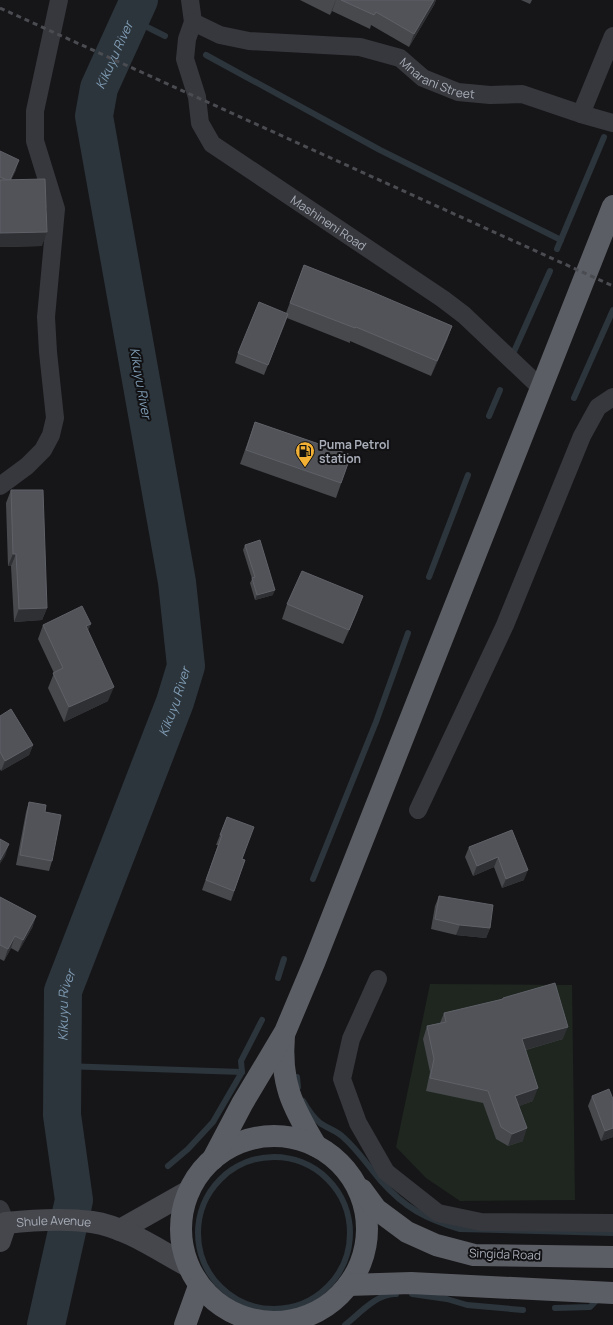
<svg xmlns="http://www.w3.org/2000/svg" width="613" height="1325" font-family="Manrope,sans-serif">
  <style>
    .green { fill: #1e261f }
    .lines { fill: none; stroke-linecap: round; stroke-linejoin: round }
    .stream { stroke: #2c353c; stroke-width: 6 }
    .river { stroke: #2c353c; stroke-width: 38 }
    .minor { stroke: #37383d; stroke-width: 18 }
    .secondary { stroke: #45474d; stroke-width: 22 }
    .trunk { stroke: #5b5e65; stroke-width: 22 }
    .rail { stroke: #4a4c52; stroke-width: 3; stroke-dasharray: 5 4; stroke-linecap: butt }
    .wall { fill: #47494d }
    .shaded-wall { fill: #2f3033 }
    .building { fill: #525359; stroke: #5f6168 }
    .labels { text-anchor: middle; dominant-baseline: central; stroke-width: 4; stroke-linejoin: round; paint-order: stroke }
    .street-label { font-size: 12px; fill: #a8adb8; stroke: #111113 }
    .poi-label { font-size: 12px; font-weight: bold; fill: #a8adb8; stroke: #111113; text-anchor: start }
    .water-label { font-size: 13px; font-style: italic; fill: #7f9bb3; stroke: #111113 }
  </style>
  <rect width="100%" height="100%" fill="#161618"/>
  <path class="green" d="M430 984 572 985 575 1200 460 1201 426 1178 396 1147Z"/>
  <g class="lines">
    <g class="stream">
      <path d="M131 19 165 36"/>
      <path d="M206 55 380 150 561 240"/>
      <path d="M557 249 604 137"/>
      <path d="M512 356 550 271"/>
      <path d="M574 398 613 310"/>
      <path d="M489 416 500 390"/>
      <path d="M429 577 468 475"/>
      <path d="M313 879 376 722 408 633"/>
      <path d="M278 978 284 959"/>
      <path d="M63 1066 242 1072"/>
      <path d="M297 1077 298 1087"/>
      <path d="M303 1101C307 1108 314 1118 320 1123 327 1128 337 1131 343 1137 358 1150 368 1166 381 1181 405 1208 426 1219 460 1229L613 1233"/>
      <circle cx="274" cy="1233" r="76"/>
      <path d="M168 1166 188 1149 213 1122 242 1072 241 1061 262 1020"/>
      <path d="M412 1294 447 1299 467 1305 523 1310"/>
      <path d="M555 1308 590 1307 599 1298"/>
      <path d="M345 1325C359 1314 377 1293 396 1294"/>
    </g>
    <path class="river" id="s1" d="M46 1325 74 1200 62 1115 63 991 175 702 186 666 177 582 94 116 99 88 139 0"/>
    <g class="minor">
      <path d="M190 0 193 22"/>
      <path id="s2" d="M193 22 187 39 185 59 197 97 200 123 212 144 443 299 464 315 541 388"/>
      <path id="s3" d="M193 22 220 35 249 41 360 47 400 58 423 78 458 92 490 95 522 94 581 114 613 123"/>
      <path d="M581 114 613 36"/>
      <path d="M0 486 27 466 43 450 51 435 55 418 48 352 46 317 56 209 35 141V111L59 0"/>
      <path d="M418 810 505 625 582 436 598 407 613 397"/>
      <path d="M378 979 351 1039 342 1079 358 1123 386 1172 438 1213 481 1222 613 1223"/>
      <path d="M0 1209 6 1223H0"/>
      <path d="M294 1325 298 1319"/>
    </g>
    <g class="secondary">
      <path d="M120 1230 189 1191"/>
      <path id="s4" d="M0 1241 6 1223C34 1220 64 1218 92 1222 126 1227 158 1250 188 1266"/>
    </g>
    <g class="trunk">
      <path d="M284 1035C280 1083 292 1106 316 1146"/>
      <circle cx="274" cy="1229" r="93"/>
      <path d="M213 1159 242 1104 285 1032 314 963 613 206"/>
      <path d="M362 1190 376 1209 407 1232 436 1245 474 1255 613 1257"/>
      <path d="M348 1285 411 1283 613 1293"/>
      <path d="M185 1325 199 1286"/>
    </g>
    <path class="rail" d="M0 8 613 286"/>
  </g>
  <g class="wall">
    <path d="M300 0H436L434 5 409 47 371 25 370 29 332 11 330 15Z"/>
    <path d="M521 0H532L530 4Z"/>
    <path d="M0 151 16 170 11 180 42 246 0 247Z"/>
    <path d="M304 265 452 326 447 340 431 376 350 341V343L287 318 264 375 235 363 238 353 286 313Z"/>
    <path d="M255 422 351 455 336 498 240 464Z"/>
    <path d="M11 490 47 608 42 620 14 622 11 566H8L6 503Z"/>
    <path d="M245 545 273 595 255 600 250 583 252 579 243 550Z"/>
    <path d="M287 604 358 610 343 644 282 619Z"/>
    <path d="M43 625 88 631 108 701 64 722 48 688 54 673 38 639Z"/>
    <path d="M0 716 33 745 29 755 1 771 0 769Z"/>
    <path d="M29 802 45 812 52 861 49 871 16 865 26 812Z"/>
    <path d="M227 817 242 859 245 860 231 901 202 890 218 845H216Z"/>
    <path d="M512 830 524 880 502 888 494 867 473 876 465 857 469 847Z"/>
    <path d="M439 896 490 928 486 938 456 935 431 929 435 906Z"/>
    <path d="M0 897 36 916 32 928 18 952 11 948 4 961 0 959Z"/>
    <path d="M503 998 563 1039 526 1050 533 1101 519 1106 523 1141 508 1146 496 1139 483 1103 426 1091 430 1072 423 1039 427 1026 440 1023 444 1013 502 1000Z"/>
    <path d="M592 1096 613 1099V1137L601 1141 588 1106Z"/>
  </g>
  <g class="shaded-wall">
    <path d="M336 0 332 11 330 15 335 2Z"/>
    <path d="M434 0H436L434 5 409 47 414 34Z"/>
    <path d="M19 160 16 170 5 191 9 181Z"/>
    <path d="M47 232 42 246 0 247V233Z"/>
    <path d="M288 314 285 324 264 375 268 365Z"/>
    <path d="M452 326 447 340 431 376 437 361Z"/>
    <path d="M13 554H16L11 566H8Z"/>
    <path d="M275 590 273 595 255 600 257 595Z"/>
    <path d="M363 596 358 610 343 644 349 630Z"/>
    <path d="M47 608 42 620 14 622 19 609Z"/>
    <path d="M91 624 85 638 86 626Z"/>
    <path d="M114 687 108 701 64 722 69 707Z"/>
    <path d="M33 745 29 755 1 771 5 761Z"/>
    <path d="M9 844 5 856 0 864V860Z"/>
    <path d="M498 857 494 867 473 876 477 866Z"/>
    <path d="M528 870 524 880 502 888 506 879Z"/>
    <path d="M36 916 32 928 18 952 23 940Z"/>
    <path d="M460 925 490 928 486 938 456 935Z"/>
    <path d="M15 936 11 948 4 961 8 949Z"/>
    <path d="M568 1027 563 1039 518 1052 522 1039Z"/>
    <path d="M538 1088 533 1101 511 1109 515 1096Z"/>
    <path d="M527 1128 523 1141 508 1146 512 1134Z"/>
    <path d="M613 1128V1137L601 1141 605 1131Z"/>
  </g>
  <g class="building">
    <path d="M341 0H434L414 34 376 12 374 15Z"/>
    <path d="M0 151 19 160 10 180H7L0 177Z"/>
    <path d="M45 179 47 232 0 233V180Z"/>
    <path d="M304 265 370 291 452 326 437 361 356 327 355 328 290 303Z"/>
    <path d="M259 302 288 314 268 365 238 353Z"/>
    <path d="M255 422 351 455 341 483 246 450Z"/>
    <path d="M11 490H43L47 608 19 609 16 554H13Z"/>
    <path d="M260 540 275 590 257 595 252 578 255 577 245 545Z"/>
    <path d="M302 571 363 596 349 630 287 604Z"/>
    <path d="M82 606 91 624 86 626 114 687 69 707 53 673 63 668 43 625Z"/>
    <path d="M11 709 33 745 5 761 0 752V716Z"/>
    <path d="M29 802 46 805 45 812 61 815 52 861 20 855Z"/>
    <path d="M227 817 254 827 242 859 245 860 234 891 206 880 222 835H220Z"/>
    <path d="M512 830 528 870 506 879 498 857 477 866 469 847Z"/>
    <path d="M0 839 9 844 0 860Z"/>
    <path d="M439 896 493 905 490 928 460 925 435 919Z"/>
    <path d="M0 897 36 916 23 940 15 936 8 949 0 945Z"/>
    <path d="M555 983 568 1027 522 1039 538 1088 515 1096 527 1128 512 1134 501 1127 488 1091 430 1078 434 1059 427 1026 446 1022 444 1013 503 999V998Z"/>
    <path d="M609 1089 613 1099V1128L605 1131 592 1096Z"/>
  </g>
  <defs>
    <g id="fuel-pin" transform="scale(1)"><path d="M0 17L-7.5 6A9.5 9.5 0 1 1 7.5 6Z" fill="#f2b134" stroke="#111113"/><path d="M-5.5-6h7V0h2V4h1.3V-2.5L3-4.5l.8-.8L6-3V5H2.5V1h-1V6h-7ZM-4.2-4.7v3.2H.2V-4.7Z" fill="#111"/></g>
  </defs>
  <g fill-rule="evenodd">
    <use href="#fuel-pin" x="305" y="451"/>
  </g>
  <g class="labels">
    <g class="street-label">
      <text stroke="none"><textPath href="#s3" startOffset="256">Mnarani Street</textPath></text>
      <text stroke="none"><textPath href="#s2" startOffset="269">Mashineni Road</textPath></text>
      <text stroke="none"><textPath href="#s4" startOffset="67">Shule Avenue</textPath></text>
      <text transform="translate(505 1254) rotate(2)">Singida Road</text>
    </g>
    <g class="poi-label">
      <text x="319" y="444">Puma Petrol<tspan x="319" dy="14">station</tspan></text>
    </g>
    <g class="water-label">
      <text stroke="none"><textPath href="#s1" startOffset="1308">Kikuyu River</textPath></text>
      <text transform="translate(141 383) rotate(80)">Kikuyu River</text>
      <text stroke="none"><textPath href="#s1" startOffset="648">Kikuyu River</textPath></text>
      <text stroke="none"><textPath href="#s1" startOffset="324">Kikuyu River</textPath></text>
    </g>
  </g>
</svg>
